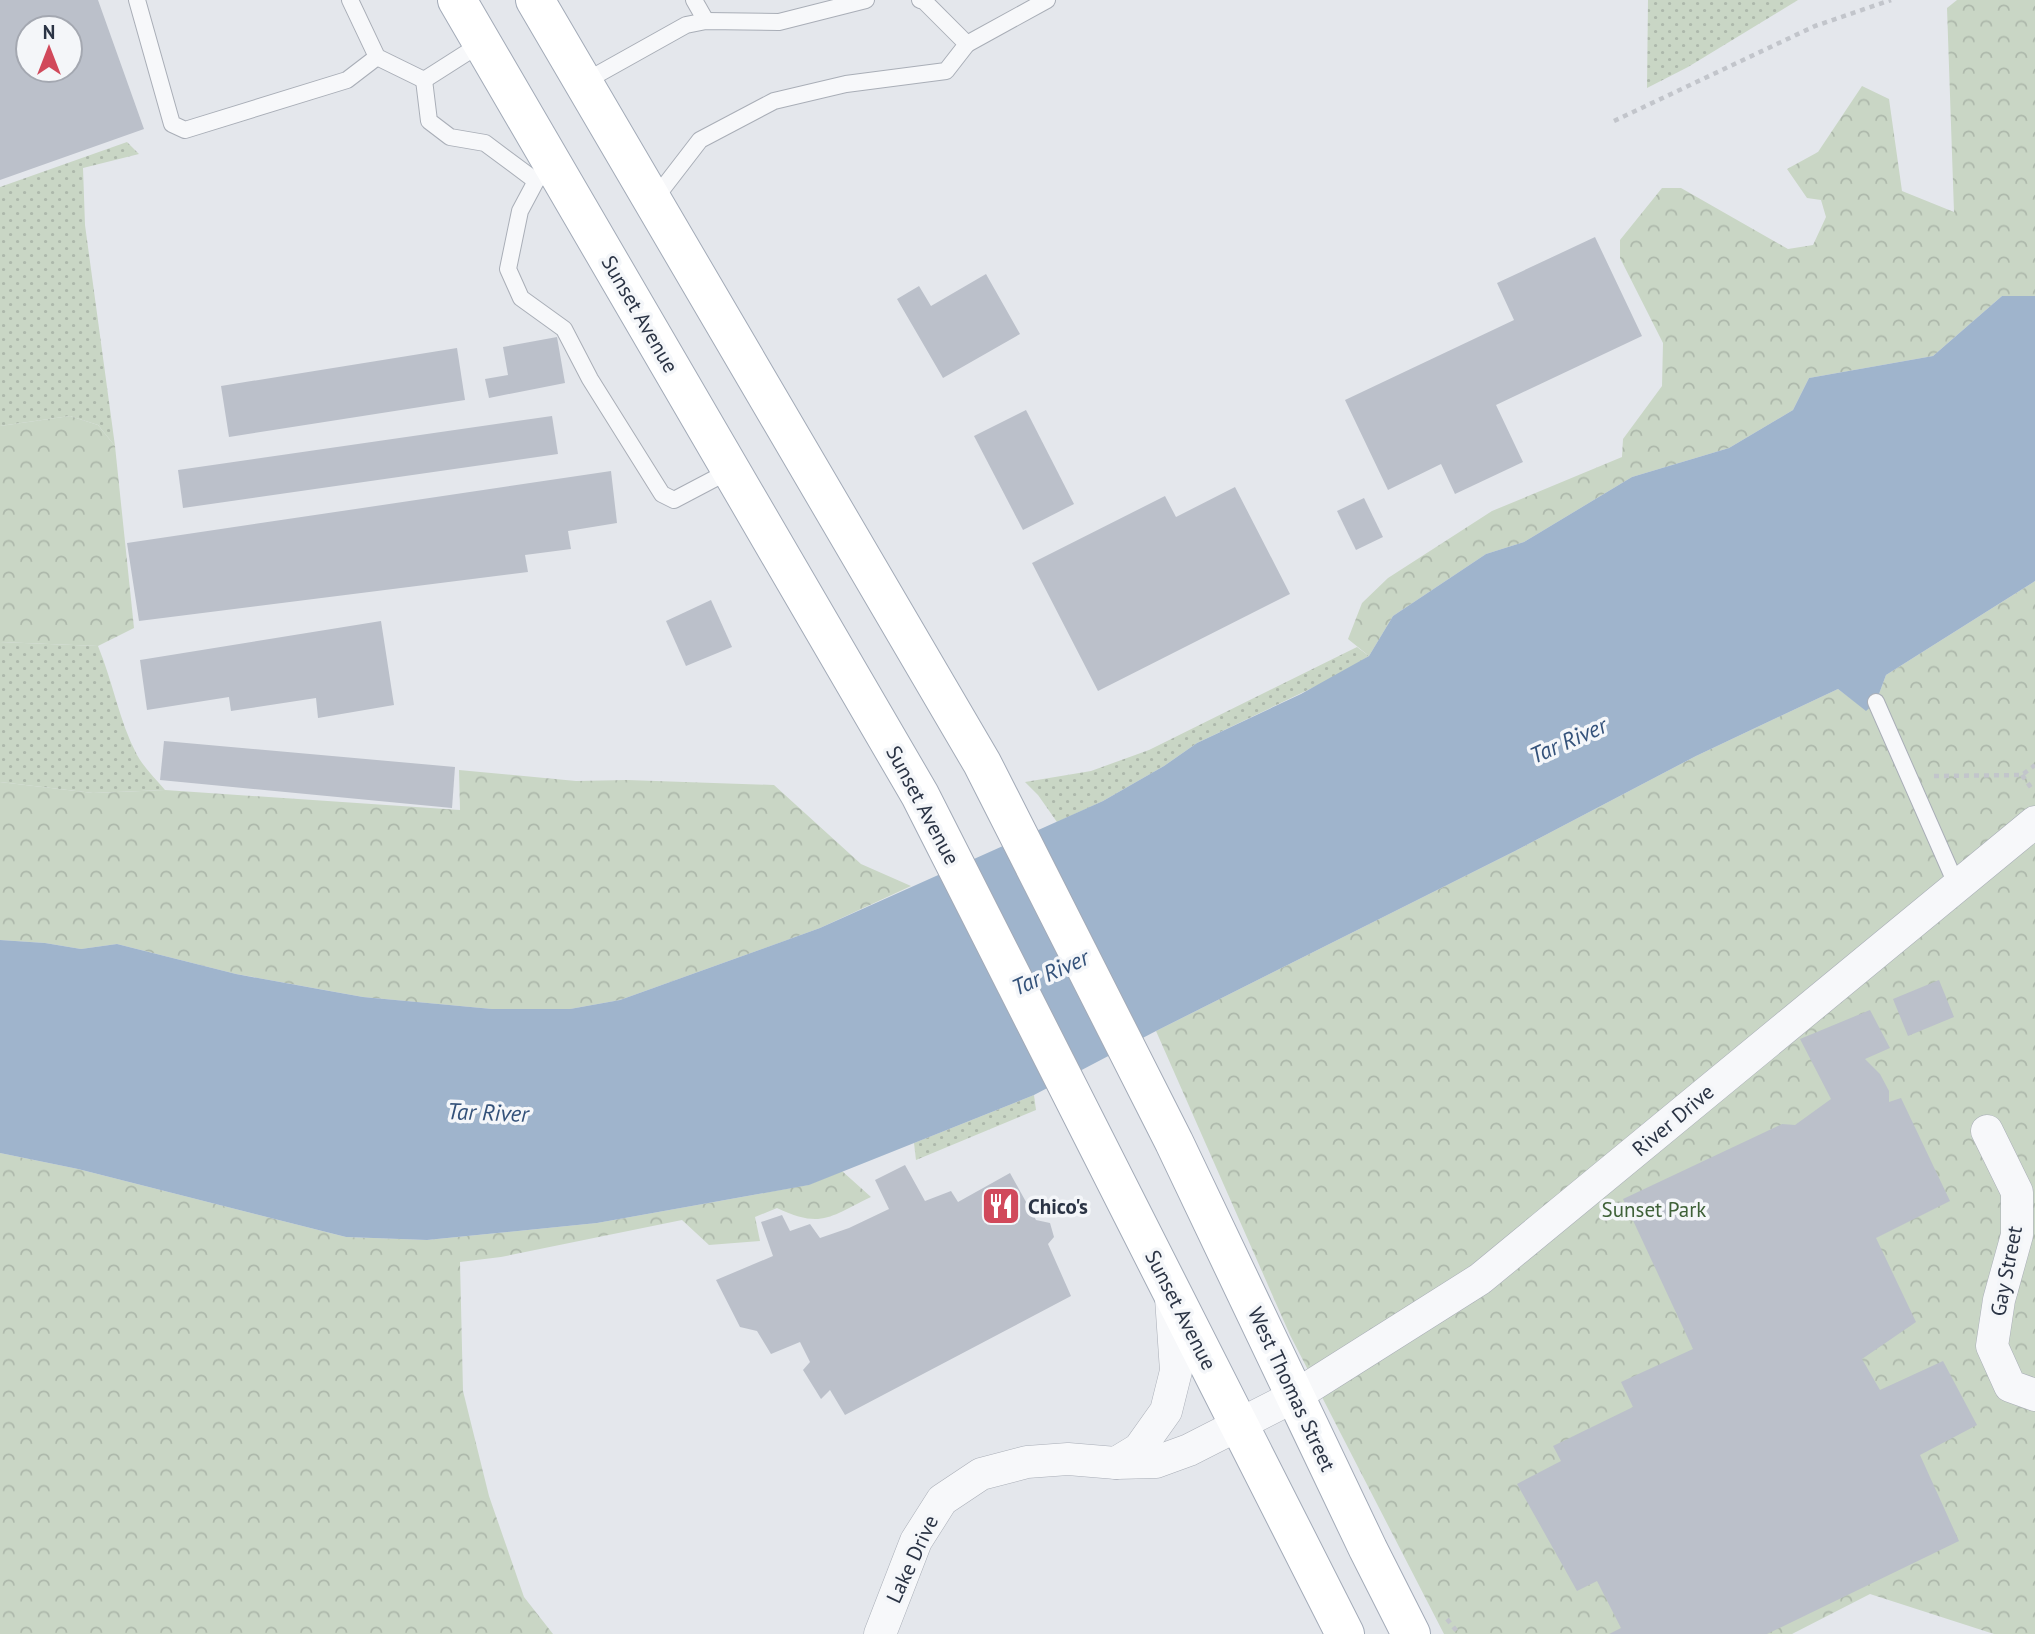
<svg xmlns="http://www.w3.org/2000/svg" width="2035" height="1634" font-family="'PT Sans',sans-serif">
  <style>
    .grass { fill: url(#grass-dots) }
    .forest { fill: url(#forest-crowns) }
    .water { fill: #9fb4cc }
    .building { fill: #bbc0ca; fill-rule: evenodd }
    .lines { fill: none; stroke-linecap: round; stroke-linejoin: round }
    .lane-casing { stroke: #a9aeb7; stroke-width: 18 }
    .street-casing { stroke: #a9aeb7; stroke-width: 33 }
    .primary-casing { stroke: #a3abb8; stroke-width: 40 }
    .path { stroke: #c2c5cb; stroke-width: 4.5; stroke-dasharray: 5 5; stroke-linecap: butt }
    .lane { stroke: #f7f8fa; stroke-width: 16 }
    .street { stroke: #f7f8fa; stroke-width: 32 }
    .primary { stroke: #fff; stroke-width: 38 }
    .labels { text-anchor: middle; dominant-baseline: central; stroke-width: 7; stroke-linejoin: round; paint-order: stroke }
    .street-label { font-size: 21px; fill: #2b3445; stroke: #f4f6f9 }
    .poi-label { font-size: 21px; font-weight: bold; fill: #2b3445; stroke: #f4f6f9; text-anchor: start }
    .park-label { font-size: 21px; fill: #3f6138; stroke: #f4f6f9 }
    .water-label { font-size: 23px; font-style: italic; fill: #34527a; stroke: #f4f6f9 }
  </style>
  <defs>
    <pattern id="grass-dots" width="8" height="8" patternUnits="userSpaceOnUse" patternTransform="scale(1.75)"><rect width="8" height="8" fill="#c9d6c5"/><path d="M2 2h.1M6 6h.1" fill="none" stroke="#adb8ab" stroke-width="1.8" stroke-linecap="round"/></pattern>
    <pattern id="forest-crowns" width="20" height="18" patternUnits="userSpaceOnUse" patternTransform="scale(1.75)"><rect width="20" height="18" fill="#c9d6c5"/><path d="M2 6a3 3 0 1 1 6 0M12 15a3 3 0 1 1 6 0" fill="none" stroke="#adb8ab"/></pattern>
  </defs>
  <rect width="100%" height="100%" fill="#e4e7ec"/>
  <g class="grass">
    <path d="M1648 0H1798L1688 67 1647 88Z"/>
    <path d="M127 142 139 154 83 168 85 225 115 446 98 425 70 416 0 426V187Z"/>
    <path d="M0 642 98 646C113 682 119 721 137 755 144 768 156 779 165 790L93 793 0 782Z"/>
    <path d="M1357 647 1369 656 1333 678 1197 743 1164 766 1103 801 1057 822 1038 795 1025 782 1091 771 1149 750Z"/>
    <path d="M1034 1095 1036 1110 916 1160 914 1143Z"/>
  </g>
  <g class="forest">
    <path d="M1957 0H2035V296H2002L1933 356 1809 378 1793 410 1729 448 1632 477 1524 542 1486 554 1393 616 1369 656 1348 639 1362 603 1388 578 1492 511 1622 457 1623 439 1662 386 1663 343 1620 258V240L1662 188H1681L1788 249 1813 245 1826 217 1821 200 1807 198 1787 169 1818 152 1862 86 1889 99 1902 191 1954 212 1947 8Z"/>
    <path d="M70 416 98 425 115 446 134 628 98 646 0 642V426Z"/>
    <path d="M2035 581V1634H1994L1870 1594 1792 1634H1444L1290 1335 1156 1031 1515 851 1696 756 1838 689 1866 710 1876 702 1886 675Z"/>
    <path d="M459 770 576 781 627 780 774 785 861 864 911 886 820 928 765 948 620 1000 570 1009H492L363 997 236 974 117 944 81 949 45 943 0 940V782L93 793 165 790 460 810Z"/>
    <path d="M0 1153 78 1169 346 1237 427 1240 597 1223 808 1185 842 1171 871 1197C829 1217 822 1229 777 1208L755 1217 760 1241 709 1245 682 1220 501 1257 460 1262 463 1391 489 1496 524 1597 553 1634H0Z"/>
  </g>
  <path class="water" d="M2002 296H2035V581L1886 675 1876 702 1866 711 1838 689 1696 756 1515 851 1156 1031 1034 1095 809 1185 597 1223 427 1240 346 1237 78 1169 0 1153V940L45 943 81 949 117 944 236 974 324 990 363 997 460 1006 492 1009H570L620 1000 820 928 1103 801 1164 766 1197 743 1301 694 1369 656 1393 616 1486 554 1524 542 1632 477 1729 448 1793 410 1809 378 1933 356Z"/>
  <g class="building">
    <path d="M0 0H98L144 129 0 180ZM28 28H70V70H28Z"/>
    <path d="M1595 237 1642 336 1496 405 1523 462 1455 494 1441 464 1388 490 1345 400 1514 320 1497 283Z"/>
    <path d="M986 274 1020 334 943 378 897 299 919 286 931 306Z"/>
    <path d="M557 337 565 383 489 398 485 379 508 375 503 347Z"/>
    <path d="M457 348 465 400 229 437 221 386Z"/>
    <path d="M1026 410 1074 504 1023 530 974 436Z"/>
    <path d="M552 416 558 454 183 508 178 470Z"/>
    <path d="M611 471 617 523 568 531 571 549 525 555 528 572 139 621 127 543Z"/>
    <path d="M1235 487 1290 594 1098 691 1032 563 1165 496 1176 517Z"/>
    <path d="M1364 498 1383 537 1356 550 1337 511Z"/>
    <path d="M711 600 732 647 686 666 666 621Z"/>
    <path d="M381 621 394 705 318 718 316 698 231 711 229 697 147 710 140 660Z"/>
    <path d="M164 741 455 767 452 808 160 780Z"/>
    <path d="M1939 980 1954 1017 1908 1036 1893 999Z"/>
    <path d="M1870 1010 1890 1048 1865 1059 1880 1074 1889 1091V1102L1901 1098 1950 1201 1876 1238 1916 1322 1862 1359 1880 1390 1943 1361 1977 1425 1920 1455 1959 1541 1767 1634H1609L1621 1628 1597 1581 1577 1591 1517 1484 1561 1461 1553 1446 1633 1407 1621 1382 1693 1349 1623 1199 1782 1124 1795 1125 1831 1099 1800 1039Z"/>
    <path d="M905 1165 925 1201 951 1191 958 1202 1010 1173 1036 1220 1050 1223 1054 1237 1048 1244 1071 1296 845 1415 830 1390 821 1399 803 1370 810 1362 800 1342 771 1354 757 1331 740 1327 716 1280 773 1256 761 1222 782 1215 790 1231 810 1224 820 1238 849 1228 889 1209 875 1180Z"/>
  </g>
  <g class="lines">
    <g class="lane-casing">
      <g id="lane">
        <path d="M137 0 172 124 185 130 347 80 377 57"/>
        <path d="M350 0 377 57 424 80 482 43"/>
        <path d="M694 0 706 21"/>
        <path d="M967 44 1047 0"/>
        <path d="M424 80 429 121 450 137 485 143 536 181"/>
        <path d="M584 82 686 25 706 21 779 22 866 0"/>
        <path d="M552 163 536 181 520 211 508 269 521 298 564 329 590 379 662 494 674 500 731 470"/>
        <path d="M653 201 700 140 774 101 846 84 946 71 967 44 924 1 920 0"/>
        <path d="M1876 702 1957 886"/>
      </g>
    </g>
    <g class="street-casing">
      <g id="street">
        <path d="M1987 1131 2017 1192V1235L1999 1300 1992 1346 2010 1386 2035 1395"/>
        <path d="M1116 1463 1139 1449 1166 1411 1176 1371 1171 1298"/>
        <path d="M880 1634 916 1541 942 1500 981 1474 1027 1462 1068 1459 1116 1463 1156 1462 1189 1450 1295 1396 1480 1279 2035 822"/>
      </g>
    </g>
    <g class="primary-casing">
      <g id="primary">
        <path d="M457 0 920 795 1345 1634"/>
        <path d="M535 0 982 763 1174 1142 1368 1549 1411 1634"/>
      </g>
    </g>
    <g class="path">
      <path d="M1614 121 1815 26 1891 0"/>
      <path d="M2022 775 2032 789"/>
      <path d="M1934 776 2022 775 2035 765"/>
      <path d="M1447 1619 1459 1634"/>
    </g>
    <use href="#lane" class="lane"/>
    <use href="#street" class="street"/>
    <use href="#primary" class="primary"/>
  </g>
  <defs>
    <g id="restaurant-square" transform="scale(2.0125)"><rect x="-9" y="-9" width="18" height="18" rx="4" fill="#d1495b" stroke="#f4f6f9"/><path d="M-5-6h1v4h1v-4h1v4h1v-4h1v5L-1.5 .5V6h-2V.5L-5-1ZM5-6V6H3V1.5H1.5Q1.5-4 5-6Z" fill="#fff"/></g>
  </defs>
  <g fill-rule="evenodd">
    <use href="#restaurant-square" x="1001" y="1206"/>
  </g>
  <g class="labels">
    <g class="street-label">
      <text transform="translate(640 314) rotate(60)">Sunset Avenue</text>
      <text transform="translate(923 805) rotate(62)">Sunset Avenue</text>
      <text transform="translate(1673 1120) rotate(-40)">River Drive</text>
      <text transform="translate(2006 1271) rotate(-79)">Gay Street</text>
      <text transform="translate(1181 1310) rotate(63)">Sunset Avenue</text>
      <text transform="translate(1292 1389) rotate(65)">West Thomas Street</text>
      <text transform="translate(912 1559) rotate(-65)">Lake Drive</text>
    </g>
    <g class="poi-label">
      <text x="1028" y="1206">Chico's</text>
    </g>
    <g class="park-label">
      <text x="1654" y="1209">Sunset Park</text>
    </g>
    <g class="water-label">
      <text transform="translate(1568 740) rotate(-24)">Tar River</text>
      <text transform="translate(1050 972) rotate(-24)">Tar River</text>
      <text transform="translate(488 1112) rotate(2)">Tar River</text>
    </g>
  </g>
  <g transform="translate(49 49)"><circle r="33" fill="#f4f6f9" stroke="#a4a8b1" stroke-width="2"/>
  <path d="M0-5L12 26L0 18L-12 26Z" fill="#d1495b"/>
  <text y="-10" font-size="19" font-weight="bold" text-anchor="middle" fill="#2b3445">N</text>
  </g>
</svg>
